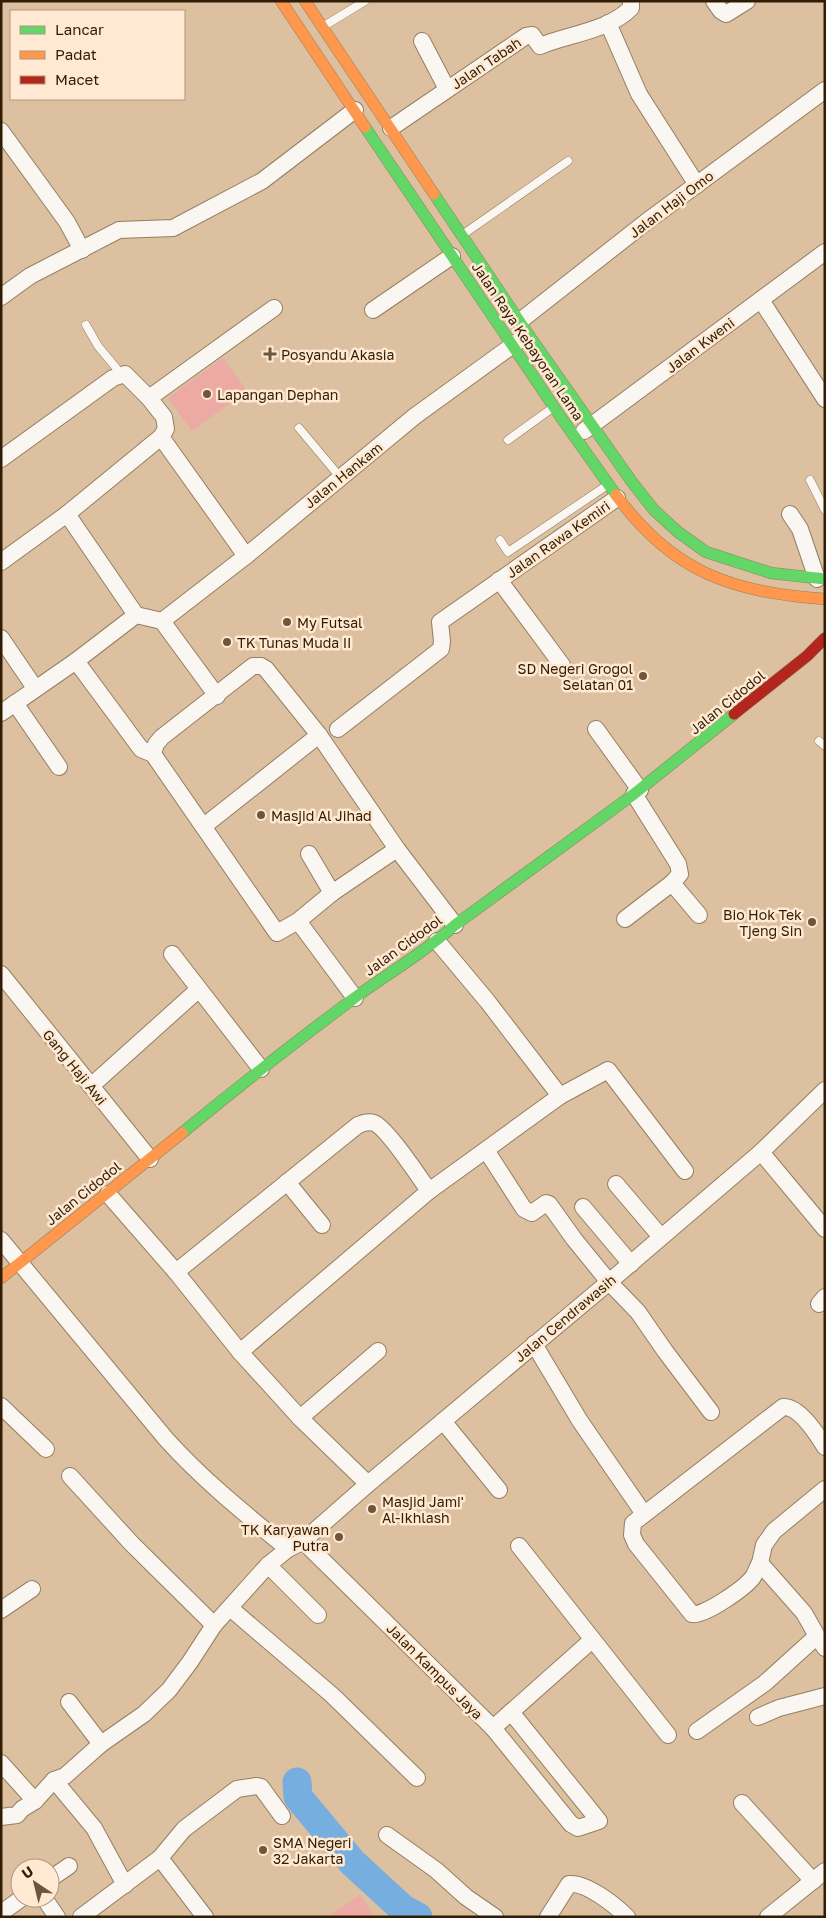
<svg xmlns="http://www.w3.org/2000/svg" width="826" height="1918" font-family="'Golos Text',sans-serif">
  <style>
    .green { fill: #eda9a4 }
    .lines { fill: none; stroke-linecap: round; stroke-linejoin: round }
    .river { stroke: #75aedf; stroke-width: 29 }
    .lane-casing { stroke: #947f63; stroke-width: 9 }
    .street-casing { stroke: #947f63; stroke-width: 18 }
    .fast-casing { stroke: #947f63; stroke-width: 12 }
    .slow-casing { stroke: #947f63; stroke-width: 12 }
    .jam-casing { stroke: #947f63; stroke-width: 12 }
    .lane { stroke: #faf6f1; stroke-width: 8 }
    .street { stroke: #faf6f1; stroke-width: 16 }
    .fast { stroke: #63d668; stroke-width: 11 }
    .slow { stroke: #ff974d; stroke-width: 11 }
    .jam { stroke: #b3261e; stroke-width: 11 }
    .poi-dot { fill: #6d563a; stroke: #ffe9d2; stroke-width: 2 }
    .labels { text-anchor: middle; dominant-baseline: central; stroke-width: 5; stroke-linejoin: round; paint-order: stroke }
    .street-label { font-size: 14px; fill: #311d04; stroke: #ffe9d2 }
    .poi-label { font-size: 14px; fill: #311d04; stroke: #ffe9d2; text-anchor: start }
  </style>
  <rect width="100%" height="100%" fill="#dcc09f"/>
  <g class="green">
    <path d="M223 358 247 391 192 431 168 398Z"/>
    <path d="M360 1895 375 1917H328Z"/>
  </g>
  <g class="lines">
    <path class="river" d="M297 1782 298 1797 353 1863 403 1909 418 1917"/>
    <g class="lane-casing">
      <g id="lane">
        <path d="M324 26 365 1"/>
        <path d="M465 233 568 161"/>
        <path d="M86 325 98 346 122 375"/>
        <path d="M299 428 340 477"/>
        <path d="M508 440 551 409"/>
        <path d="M810 480 825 510"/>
        <path d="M500 540 508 552 606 486"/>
        <path d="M819 741 825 746"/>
      </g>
    </g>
    <g class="street-casing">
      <g id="street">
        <path d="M714 1 721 11 726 14 747 1"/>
        <path d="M608 23 639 94 697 185"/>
        <path d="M422 41 447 89"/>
        <path d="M391 128 526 36 532 35 540 46C569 34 608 31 631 8V1"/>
        <path d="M1 131 67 222 82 250"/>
        <path d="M1 297 30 276 119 230 173 228 262 181 355 110"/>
        <path d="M761 300 825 399"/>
        <path d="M373 310 452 256"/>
        <path d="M520 321 646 222 825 90"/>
        <path d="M584 431 825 252"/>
        <path d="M161 437 246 556"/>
        <path d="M1 459 113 378 125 374 149 398"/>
        <path d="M67 514 136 615 162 621 217 696"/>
        <path d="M790 514 800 529 817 579"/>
        <path d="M1 562 67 514 161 437 166 429 164 417 149 398 274 308"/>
        <path d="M499 580 562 665"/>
        <path d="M162 621 246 556 415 416 520 340"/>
        <path d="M1 638 35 688"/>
        <path d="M76 661 141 749 153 754"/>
        <path d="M15 703 59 767"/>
        <path d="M1 713 76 661 136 615"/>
        <path d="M338 729 441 649 442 641 440 622 617 498"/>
        <path d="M596 729 640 790"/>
        <path d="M634 794 678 864 680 874 672 883 699 915"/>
        <path d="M204 826 319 735"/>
        <path d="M397 849 455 925"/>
        <path d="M309 854 332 893"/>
        <path d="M625 919 672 883"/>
        <path d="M298 921 277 933 153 754 156 744 162 737 253 666H261L266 669 319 735 397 849 332 893 298 921 355 998"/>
        <path d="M437 941 488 1002 560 1096"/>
        <path d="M172 954 261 1069"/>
        <path d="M1 974 150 1159"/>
        <path d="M91 1086 199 989"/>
        <path d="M486 1150 524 1209 532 1213 546 1203 549 1204 574 1239 609 1282 638 1312 665 1351 711 1412"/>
        <path d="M761 1152 825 1229"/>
        <path d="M287 1182 322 1225"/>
        <path d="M616 1184 661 1237"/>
        <path d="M108 1194 176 1272 240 1352 300 1418 368 1484"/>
        <path d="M583 1207 631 1264"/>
        <path d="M1 1240 166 1439C204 1481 244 1513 288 1549"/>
        <path d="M176 1272 358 1125C363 1123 368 1121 374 1123 386 1127 420 1178 429 1191"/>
        <path d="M819 1304 825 1297"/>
        <path d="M534 1344 580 1421 644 1514"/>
        <path d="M240 1352 429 1191 560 1096 608 1070 685 1171"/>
        <path d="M1 1406 46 1449"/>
        <path d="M300 1418 378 1351"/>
        <path d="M443 1421 499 1490"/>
        <path d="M70 1476 132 1544 214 1625"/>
        <path d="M302 1542 307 1545 493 1728 592 1640"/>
        <path d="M519 1546 668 1735"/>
        <path d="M760 1563 764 1545 774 1531 825 1489"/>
        <path d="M268 1565 318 1615"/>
        <path d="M230 1608 332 1695 417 1778"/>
        <path d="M1 1610 32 1589"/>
        <path d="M817 1636 825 1648"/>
        <path d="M69 1702 101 1744"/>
        <path d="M758 1717 779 1708 825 1696"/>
        <path d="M493 1728 571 1824 578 1828 599 1821 511 1712"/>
        <path d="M697 1731 765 1683 817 1636 804 1613 760 1563C757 1567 756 1573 753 1577 745 1588 703 1617 692 1614L636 1544 632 1535 633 1523 783 1407C799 1406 817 1434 825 1447"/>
        <path d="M1 1763 35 1801"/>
        <path d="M54 1780 94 1828 125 1885"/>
        <path d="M742 1803 813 1881"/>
        <path d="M1 1817 17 1815 22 1809 35 1801 54 1780 65 1776 101 1744 144 1714 169 1690 190 1662 214 1625 268 1565 288 1549 302 1542 368 1484 609 1282 761 1152 825 1090"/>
        <path d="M387 1835 436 1870 466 1897 495 1917"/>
        <path d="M160 1858 205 1917"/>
        <path d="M50 1879 69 1866"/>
        <path d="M44 1898 57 1917"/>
        <path d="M1 1913 22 1898"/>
        <path d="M81 1917 160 1858 184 1829 237 1789 257 1786 261 1787 282 1816"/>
        <path d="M548 1917 569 1884C586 1882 615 1905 627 1917"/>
        <path d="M768 1917 825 1871"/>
      </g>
    </g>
    <g class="fast-casing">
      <g id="fast">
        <path d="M365 127 560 416 616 495"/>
        <path d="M434 194 528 334 632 482 654 510 678 532 706 552 771 573 825 579"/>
        <path d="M182 1133C238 1087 295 1042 353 999 387 974 424 953 455 925L634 794 734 714"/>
      </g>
    </g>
    <g class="slow-casing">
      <g id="slow">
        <path d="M281 1 365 127"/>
        <path d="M305 1 434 194"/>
        <path d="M616 495C673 573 732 592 825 599"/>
        <path d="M1 1278 182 1133"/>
      </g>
    </g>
    <g class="jam-casing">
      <path id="jam" d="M734 714 807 656 825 638"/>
    </g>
    <use href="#lane" class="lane"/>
    <use href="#street" class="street"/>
    <use href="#fast" class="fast"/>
    <use href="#slow" class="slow"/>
    <use href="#jam" class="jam"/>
  </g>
  <g class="poi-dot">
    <path d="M267.5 346.5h5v5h5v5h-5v5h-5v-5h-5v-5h5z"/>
    <circle cx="207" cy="394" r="5"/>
    <circle cx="287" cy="622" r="5"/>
    <circle cx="227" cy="642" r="5"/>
    <circle cx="643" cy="676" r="5"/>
    <circle cx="261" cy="815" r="5"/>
    <circle cx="812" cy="922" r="5"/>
    <circle cx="372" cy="1509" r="5"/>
    <circle cx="339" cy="1537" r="5"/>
    <circle cx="263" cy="1850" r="5"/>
  </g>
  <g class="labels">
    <g class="street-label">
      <text transform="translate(486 63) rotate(-34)">Jalan Tabah</text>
      <text transform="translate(671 204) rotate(-37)">Jalan Haji Omo</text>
      <text transform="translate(528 341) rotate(56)">Jalan Raya Kebayoran Lama</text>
      <text transform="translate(700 345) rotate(-37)">Jalan Kweni</text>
      <text transform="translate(343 475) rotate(-39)">Jalan Hankam</text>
      <text transform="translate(558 539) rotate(-35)">Jalan Rawa Kemiri</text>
      <text transform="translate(727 702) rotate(-39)">Jalan Cidodol</text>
      <text transform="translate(403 945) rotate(-36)">Jalan Cidodol</text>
      <text transform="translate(75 1067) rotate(51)">Gang Haji Awi</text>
      <text transform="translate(83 1193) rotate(-39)">Jalan Cidodol</text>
      <text transform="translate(565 1318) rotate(-40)">Jalan Cendrawasih</text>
      <text transform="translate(435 1671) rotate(45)">Jalan Kampus Jaya</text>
    </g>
    <g class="poi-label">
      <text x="281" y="354">Posyandu Akasia</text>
      <text x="217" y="394">Lapangan Dephan</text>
      <text x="297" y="622">My Futsal</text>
      <text x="237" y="642">TK Tunas Muda II</text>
      <text x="633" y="668" text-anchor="end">SD Negeri Grogol<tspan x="633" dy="16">Selatan 01</tspan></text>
      <text x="271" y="815">Masjid Al Jihad</text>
      <text x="802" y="914" text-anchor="end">Bio Hok Tek<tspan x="802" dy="16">Tjeng Sin</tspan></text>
      <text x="382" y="1501">Masjid Jami'<tspan x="382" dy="16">Al-Ikhlash</tspan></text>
      <text x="329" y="1529" text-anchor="end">TK Karyawan<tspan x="329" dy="16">Putra</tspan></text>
      <text x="273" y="1842">SMA Negeri<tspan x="273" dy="16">32 Jakarta</tspan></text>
    </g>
  </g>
  <rect width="826" height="1918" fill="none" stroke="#311d04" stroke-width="5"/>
  <rect x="10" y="10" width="175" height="90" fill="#ffe9d2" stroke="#ad9780"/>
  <rect x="20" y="26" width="25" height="8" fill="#63d668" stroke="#ad9780"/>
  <text x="55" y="35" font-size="15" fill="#311d04">Lancar</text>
  <rect x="20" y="51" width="25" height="8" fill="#ff974d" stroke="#ad9780"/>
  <text x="55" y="60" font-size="15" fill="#311d04">Padat</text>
  <rect x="20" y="76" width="25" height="8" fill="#b3261e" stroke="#ad9780"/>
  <text x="55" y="85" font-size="15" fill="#311d04">Macet</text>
  <g transform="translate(35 1883) rotate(325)"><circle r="24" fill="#ffe9d2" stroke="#ad9780"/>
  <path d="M0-4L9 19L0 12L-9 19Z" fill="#6d563a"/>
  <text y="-8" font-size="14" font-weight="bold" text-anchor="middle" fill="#311d04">U</text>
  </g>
</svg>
